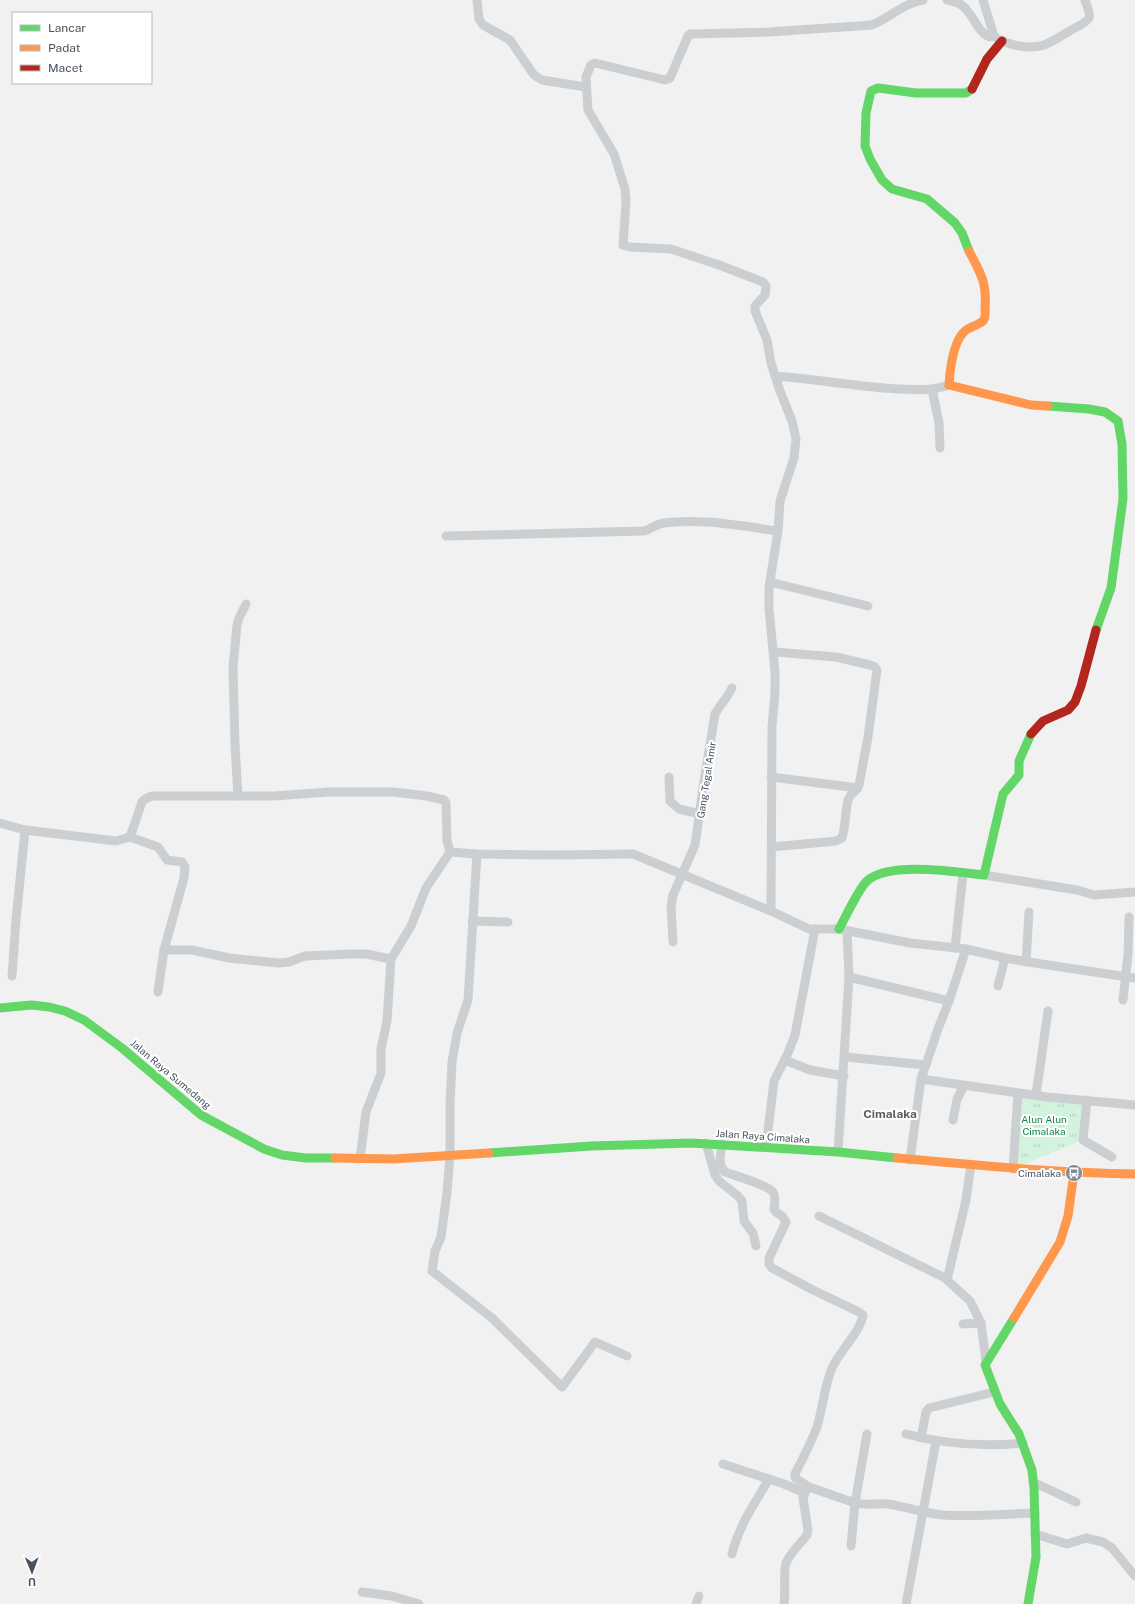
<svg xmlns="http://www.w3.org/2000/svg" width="1135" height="1604" font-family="'Public Sans',sans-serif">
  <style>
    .park { fill: url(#park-tufts) }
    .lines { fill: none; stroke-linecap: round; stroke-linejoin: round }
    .street { stroke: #cccfd2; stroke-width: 9 }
    .fast { stroke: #63d668; stroke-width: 9 }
    .slow { stroke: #ff974d; stroke-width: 9 }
    .jam { stroke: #b3261e; stroke-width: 9 }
    .labels { text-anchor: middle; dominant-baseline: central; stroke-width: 4; stroke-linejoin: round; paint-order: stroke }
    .street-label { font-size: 10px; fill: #46535f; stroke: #fff }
    .park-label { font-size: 10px; fill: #0e8348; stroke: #fff }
    .poi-label { font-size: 10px; fill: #46535f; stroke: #fff; text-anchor: end }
    .quarter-label { font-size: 12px; font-weight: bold; fill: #5b6066; stroke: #fff }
  </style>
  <defs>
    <pattern id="park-tufts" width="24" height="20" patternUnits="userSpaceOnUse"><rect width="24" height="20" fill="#d3f3df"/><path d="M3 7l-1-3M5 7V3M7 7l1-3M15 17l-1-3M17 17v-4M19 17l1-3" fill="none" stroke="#b6d2c2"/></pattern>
  </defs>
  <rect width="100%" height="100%" fill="#f1f1f1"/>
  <path class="park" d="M1018 1093 1087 1100 1083 1140 1013 1169Z"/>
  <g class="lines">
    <g class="street">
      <path d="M477 0 479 19 483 25 510 40 534 75 542 80 586 87"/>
      <path d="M947 0C951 1 956 2 960 4 973 11 976 32 990 37L994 36"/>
      <path d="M983 0 994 36C1005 45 1030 50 1044 45 1054 41 1063 35 1071 30 1077 27 1086 23 1089 18 1091 12 1086 5 1085 0"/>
      <path d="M775 376C817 379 858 387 900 389 918 390 932 391 949 385"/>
      <path d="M934 390 933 394 939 423 940 448"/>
      <path d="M446 536 644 531C651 529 656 524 664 523 701 518 741 526 778 531"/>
      <path d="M770 582 868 606"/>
      <path d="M669 777 670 801 679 809 700 814"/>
      <path d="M771 777 858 788"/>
      <path d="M238 796 235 745 233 667 237 625 239 618 246 604"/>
      <path d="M0 823 25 830 116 841 130 837 142 802 145 799 152 796H274L329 792H393L427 796 444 800 446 803 447 840 450 852"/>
      <path d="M130 837 158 847 167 860 182 862 185 867 184 878 164 950 158 992"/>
      <path d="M772 847 836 841 842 838C846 825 845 812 848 800 850 793 857 792 859 785L868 737 877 670 875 667 870 665 836 657 775 652"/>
      <path d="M450 852 477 854 553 855 633 854 771 911 809 929H839L910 943 966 949 1005 958 1041 964 1135 978"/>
      <path d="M477 854 468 1000 457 1033 452 1062 450 1104V1155L447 1193 441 1237 435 1251 432 1271 492 1318 562 1387 595 1342 627 1356"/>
      <path d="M984 875 1077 890 1094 895 1135 892"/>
      <path d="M771 911 772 726 775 693V672L769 609V587L778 531 780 501 794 458 796 439 792 421 780 391 771 363 767 340 755 311V306L765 295 766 286 763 282 719 265 671 249 630 247 623 245 626 202 625 189 614 154 588 110 586 77 591 65 595 63 665 80 670 78 688 36 690 34 769 32 872 25C889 18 904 3 923 0"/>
      <path d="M472 921 508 922"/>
      <path d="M673 942 671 907 673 895 695 845 704 781 715 714C720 705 727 698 732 688"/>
      <path d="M955 948 963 874"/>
      <path d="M164 950H192L229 958 279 963 289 962 305 956 350 954H366L391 959"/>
      <path d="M1026 962 1029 912"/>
      <path d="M12 976 16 920 25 830"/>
      <path d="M849 977 949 1001 938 1029 921 1079 910 1160"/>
      <path d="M998 986 1005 958"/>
      <path d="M1123 1000 1128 955 1129 917"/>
      <path d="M949 1001 966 949"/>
      <path d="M845 1057 926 1065"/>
      <path d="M785 1060 810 1070 844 1076"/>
      <path d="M921 1079 1047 1097 1135 1105"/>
      <path d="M1036 1095 1048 1011"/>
      <path d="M1087 1100 1083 1140 1112 1157"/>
      <path d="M953 1120 957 1099 964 1086"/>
      <path d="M706 1143 715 1175 719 1181 738 1196 742 1201 744 1221 753 1233 756 1246"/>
      <path d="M722 1144C721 1154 717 1165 725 1172 736 1176 765 1184 772 1191 776 1195 775 1203 774 1209L776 1212 782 1216 786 1222 769 1258V1264L772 1268 813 1290 859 1312 863 1315C860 1333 840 1350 832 1368 824 1387 823 1407 817 1427 811 1443 803 1458 795 1474V1478L809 1487"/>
      <path d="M766 1147 774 1081 788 1053 795 1035 815 929"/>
      <path d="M838 1152 849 977 847 931"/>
      <path d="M360 1159 366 1112 381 1073V1049L387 1021 391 959 411 926 426 888 450 852"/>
      <path d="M1013 1169 1018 1093"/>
      <path d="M819 1216 947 1279"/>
      <path d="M981 1323 986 1362"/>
      <path d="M963 1324 981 1323 970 1301 947 1280 966 1200 971 1165"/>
      <path d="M906 1434C944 1444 983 1447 1023 1443"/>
      <path d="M921 1438 926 1412 929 1408 994 1392"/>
      <path d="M723 1464 784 1484 805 1493"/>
      <path d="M1033 1482 1076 1502"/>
      <path d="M1035 1534 1067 1544 1086 1538 1103 1542 1112 1548 1135 1576"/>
      <path d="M851 1546 855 1503C866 1506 877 1503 888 1504 907 1507 924 1513 943 1515 973 1517 1005 1514 1035 1513"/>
      <path d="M732 1554C739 1526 754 1504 769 1479"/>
      <path d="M362 1592 392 1596 419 1604"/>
      <path d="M696 1604 699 1596"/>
      <path d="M784 1604C786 1592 783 1572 786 1563 790 1553 801 1543 807 1535L808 1530 803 1498 806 1490 809 1487 855 1503 867 1434"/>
      <path d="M906 1604 936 1441"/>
    </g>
    <g class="fast">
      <path d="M969 251 962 233 955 223 927 199 892 189 882 180 870 159 865 146 866 113 871 91 878 88 916 93H966L972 89"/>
      <path d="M1048 406 1089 409 1105 412 1118 421 1122 444 1123 499 1111 588 1096 630"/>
      <path d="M839 929C845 918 859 888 867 881 889 861 956 872 984 875L1003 794 1019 775V761L1031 734"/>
      <path d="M0 1008 31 1005 49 1007 65 1011 84 1020 122 1048 201 1115 264 1149 282 1155 306 1158H335"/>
      <path d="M489 1153 591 1146 691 1143 838 1152 897 1158"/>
      <path d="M1014 1318 985 1365 1000 1404 1019 1434 1032 1470 1034 1488 1036 1557 1028 1604"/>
    </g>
    <g class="slow">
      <path d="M969 251C981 274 987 282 985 309 985 313 986 318 983 321 978 325 971 327 966 330 953 340 950 370 949 385L1031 405 1048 406"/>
      <path d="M335 1158 393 1159 489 1153"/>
      <path d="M897 1158C977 1165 1055 1173 1135 1174"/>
      <path d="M1014 1318 1060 1242 1068 1216 1074 1173"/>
    </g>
    <g class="jam">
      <path d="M972 89 987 59 1002 41"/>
      <path d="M1031 734 1043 721 1068 710 1075 702 1081 686 1096 630"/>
    </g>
  </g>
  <defs>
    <g id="bus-disc" transform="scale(0.9)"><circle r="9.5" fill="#828a92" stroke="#fff"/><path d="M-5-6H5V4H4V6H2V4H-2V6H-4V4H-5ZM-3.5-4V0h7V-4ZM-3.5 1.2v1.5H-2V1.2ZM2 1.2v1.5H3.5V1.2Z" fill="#fff"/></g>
  </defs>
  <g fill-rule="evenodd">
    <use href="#bus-disc" x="1074" y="1173"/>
  </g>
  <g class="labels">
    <g class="street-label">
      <text transform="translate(706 780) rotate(-81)">Gang Tegal Amir</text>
      <text transform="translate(171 1074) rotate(40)">Jalan Raya Sumedang</text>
      <text transform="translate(763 1136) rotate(4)">Jalan Raya Cimalaka</text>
    </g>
    <g class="park-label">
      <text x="1044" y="1119">Alun Alun<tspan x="1044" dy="12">Cimalaka</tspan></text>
    </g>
    <g class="poi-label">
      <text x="1061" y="1173">Cimalaka</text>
    </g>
    <g class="quarter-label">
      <text x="890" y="1114">Cimalaka</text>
    </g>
  </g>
  <rect x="12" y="12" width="140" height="72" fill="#ffffff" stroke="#b5babf"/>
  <rect x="20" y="25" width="20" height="6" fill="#63d668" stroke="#b5babf"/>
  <text x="48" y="32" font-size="12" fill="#46535f">Lancar</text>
  <rect x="20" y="45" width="20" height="6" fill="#ff974d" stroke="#b5babf"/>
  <text x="48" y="52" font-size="12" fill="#46535f">Padat</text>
  <rect x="20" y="65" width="20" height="6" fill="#b3261e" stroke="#b5babf"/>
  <text x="48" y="72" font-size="12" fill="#46535f">Macet</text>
  <g transform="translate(32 1572) rotate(179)" stroke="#ffffff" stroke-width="3" paint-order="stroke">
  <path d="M0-3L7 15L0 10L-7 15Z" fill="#46535f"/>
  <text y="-6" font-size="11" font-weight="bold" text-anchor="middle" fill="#46535f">U</text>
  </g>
</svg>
